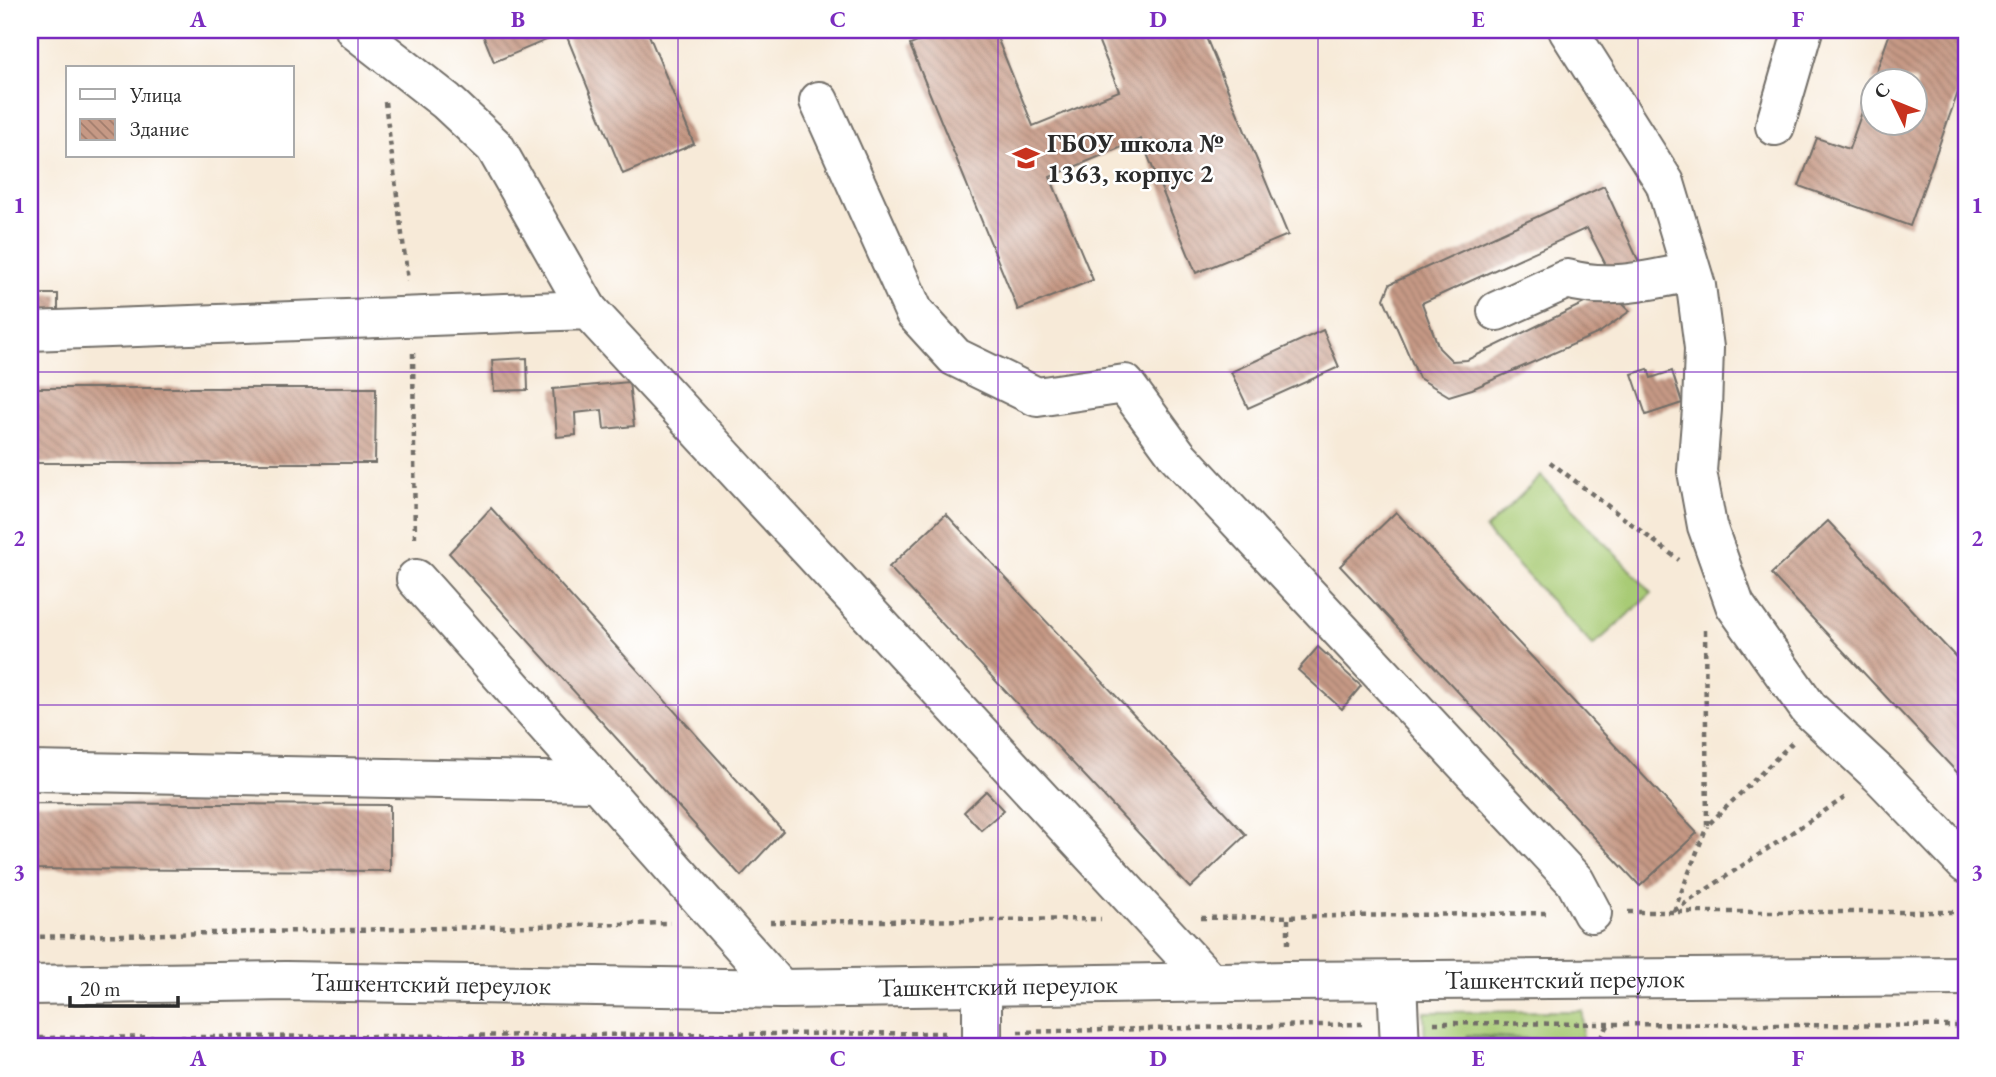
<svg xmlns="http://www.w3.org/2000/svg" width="1996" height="1077" font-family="'EB Garamond',serif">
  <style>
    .grass { fill: #a8cb74; stroke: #6a7b50; stroke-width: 2 }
    .forest { fill: url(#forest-firs); stroke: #586d48; stroke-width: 2 }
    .building { fill: url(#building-back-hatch); fill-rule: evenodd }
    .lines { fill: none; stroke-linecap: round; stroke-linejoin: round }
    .minor-casing { stroke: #726e68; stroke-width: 42 }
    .path { stroke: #726e68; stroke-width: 4.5; stroke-dasharray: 5 5; stroke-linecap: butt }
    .minor { stroke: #fff; stroke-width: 38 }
    .grid { fill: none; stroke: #7b2cbf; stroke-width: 2; stroke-opacity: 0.55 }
    .labels { text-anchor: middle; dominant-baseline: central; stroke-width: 5; stroke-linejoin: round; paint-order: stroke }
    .poi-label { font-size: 26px; font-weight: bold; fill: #2b2b2b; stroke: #fff; text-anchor: start }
    .street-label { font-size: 26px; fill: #2b2b2b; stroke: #fff }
    .neatline { fill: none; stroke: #7b2cbf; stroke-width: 2.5 }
    .grid-label { font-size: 23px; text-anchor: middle; font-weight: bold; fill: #7b2cbf }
  </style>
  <defs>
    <pattern id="forest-firs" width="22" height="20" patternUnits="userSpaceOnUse" patternTransform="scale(1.75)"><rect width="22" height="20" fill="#86af66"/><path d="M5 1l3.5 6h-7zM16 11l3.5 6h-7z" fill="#6e8f54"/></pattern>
    <pattern id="building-back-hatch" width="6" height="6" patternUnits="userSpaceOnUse" patternTransform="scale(1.75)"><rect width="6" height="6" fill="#c69985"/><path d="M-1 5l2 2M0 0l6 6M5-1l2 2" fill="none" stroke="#a17d6d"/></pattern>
  </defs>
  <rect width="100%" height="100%" fill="#fff"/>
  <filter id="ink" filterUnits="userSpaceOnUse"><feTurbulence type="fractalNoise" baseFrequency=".0143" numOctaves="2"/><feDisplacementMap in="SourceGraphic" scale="14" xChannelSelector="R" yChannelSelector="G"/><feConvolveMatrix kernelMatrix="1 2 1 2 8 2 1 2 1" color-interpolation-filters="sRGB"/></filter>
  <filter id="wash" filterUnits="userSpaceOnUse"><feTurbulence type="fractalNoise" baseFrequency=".00686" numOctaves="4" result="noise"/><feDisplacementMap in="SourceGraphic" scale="28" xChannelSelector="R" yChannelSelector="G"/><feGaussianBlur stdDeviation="1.57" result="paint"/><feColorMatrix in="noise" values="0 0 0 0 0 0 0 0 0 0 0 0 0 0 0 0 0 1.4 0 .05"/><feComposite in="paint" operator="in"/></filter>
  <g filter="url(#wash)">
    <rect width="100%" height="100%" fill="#f7ead8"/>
    <g class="grass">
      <path d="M1541 476 1652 593 1593 646 1485 530Z"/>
      <path d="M1583 1011 1582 1047H1425L1424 1012Z"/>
    </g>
    <path class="forest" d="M1468 1035 1545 1040 1557 1047H1463Z"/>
    <g id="blocks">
      <g class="building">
        <path d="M481 30H564L565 32 571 30H647L694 144 623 174 565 32 494 62Z"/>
        <path d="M947 30H994L1033 126 1119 91 1094 30H1203L1288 235 1196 273 1141 139 1050 177 1093 280 1018 310 910 45Z"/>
        <path d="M1891 30H1966V70L1910 226 1799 186 1817 138 1849 149ZM1874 80H1916V122H1874Z"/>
        <path d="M1604 186 1639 262 1611 275 1587 228 1422 303 1439 348 1452 361 1467 360 1609 291 1630 311 1599 333 1472 389 1449 396 1419 378 1384 299 1390 284Z"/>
        <path d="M30 294H58V324L30 323Z"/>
        <path d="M1323 330 1339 367 1248 408 1231 372Z"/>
        <path d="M527 358 528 390 494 391 492 360Z"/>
        <path d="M1648 369 1651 378 1672 371 1682 403 1646 415 1632 374Z"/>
        <path d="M629 382 634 426 604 429 602 410 575 413 576 435 557 437 553 389Z"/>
        <path d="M30 388H376L375 463H30Z"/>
        <path d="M491 508 783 831 741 876 449 553Z"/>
        <path d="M1396 512 1697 833 1640 886 1340 566Z"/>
        <path d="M946 514 1246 835 1190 888 889 567Z"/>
        <path d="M1828 521 1966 668V782L1771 574Z"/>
        <path d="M1318 647 1361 686 1342 709 1298 670Z"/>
        <path d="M986 791 1004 810 981 830 964 812Z"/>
        <path d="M30 803 390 805V871L30 869Z"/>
      </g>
    </g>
  </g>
  <g filter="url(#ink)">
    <use href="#blocks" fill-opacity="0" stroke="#726e68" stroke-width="2"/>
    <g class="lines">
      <g class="minor-casing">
        <g id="minor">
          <path d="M355 30 446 101 495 147 588 310"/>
          <path d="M1568 30 1665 183 1696 286 1704 348 1702 409 1697 471 1707 526 1735 605 1809 709 1879 774 1966 864"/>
          <path d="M819 101 914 312 955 357 1037 397 1125 384 1177 455 1575 881 1592 913"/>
          <path d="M1775 126 1803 30"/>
          <path d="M1497 311 1567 279C1608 291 1651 280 1691 272"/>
          <path d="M30 331 588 310 1210 982"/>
          <path d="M416 579 781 989"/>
          <path d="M30 771 595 782"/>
          <path d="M1397 981 1400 1047"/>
          <path id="s1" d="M30 985 286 981 781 989 1288 981 1966 976"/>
          <path d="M982 987V1047"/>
        </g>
      </g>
      <g class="path">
        <path d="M385 102 408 281"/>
        <path d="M413 353 415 543"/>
        <path d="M1550 462 1679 560"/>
        <path d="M1705 630 1707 826 1793 742"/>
        <path d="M1674 911 1847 796"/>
        <path d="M1674 911 1707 826"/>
        <path d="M1628 912H1966"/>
        <path d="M1201 918 1549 913"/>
        <path d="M770 922 1101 919"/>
        <path d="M30 937 670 923"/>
        <path d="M1288 944V916"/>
        <path d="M1434 1023 1966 1026"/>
        <path d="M1018 1032 1362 1024"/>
        <path d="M30 1038 946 1033"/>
        <path d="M504 1047V1036"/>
        <path d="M1595 1047 1609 1024"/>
      </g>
      <use href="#minor" class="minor"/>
    </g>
  </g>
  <path class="grid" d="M358 30V1047M678 30V1047M998 30V1047M1318 30V1047M1638 30V1047M30 372H1966M30 705H1966"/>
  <defs>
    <g id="school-bare" transform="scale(2.1)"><path d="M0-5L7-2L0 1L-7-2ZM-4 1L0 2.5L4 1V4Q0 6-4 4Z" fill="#c8321e" stroke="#fff" stroke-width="2.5" paint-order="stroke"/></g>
  </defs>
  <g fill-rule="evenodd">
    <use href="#school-bare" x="1026" y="158"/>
  </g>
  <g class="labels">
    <g class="poi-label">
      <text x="1047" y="143">ГБОУ школа №<tspan x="1047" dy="30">1363, корпус 2</tspan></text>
    </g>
    <g class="street-label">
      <text stroke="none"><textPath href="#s1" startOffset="1535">Ташкентский переулок</textPath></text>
      <text stroke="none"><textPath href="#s1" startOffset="401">Ташкентский переулок</textPath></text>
      <text stroke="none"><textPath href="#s1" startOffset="968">Ташкентский переулок</textPath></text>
    </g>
  </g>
  <rect width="1996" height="1077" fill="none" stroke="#fff" stroke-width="77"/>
  <rect x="66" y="66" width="228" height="91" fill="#ffffff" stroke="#aaaaaa" stroke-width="2"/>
  <rect x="80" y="89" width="35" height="10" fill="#ffffff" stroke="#aaaaaa" stroke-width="2"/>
  <text x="130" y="102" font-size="21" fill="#2b2b2b">Улица</text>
  <rect x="80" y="119" width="35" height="21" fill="url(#building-back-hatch)" stroke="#aaaaaa" stroke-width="2"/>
  <text x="130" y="136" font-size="21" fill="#2b2b2b">Здание</text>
  <g transform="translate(1894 102) rotate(313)"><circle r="33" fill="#ffffff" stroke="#aaaaaa" stroke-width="2"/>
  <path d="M0-5L12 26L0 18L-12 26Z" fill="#c8321e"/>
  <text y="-10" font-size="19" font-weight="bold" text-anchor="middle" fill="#2b2b2b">С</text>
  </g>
  <path d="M70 996v10h108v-10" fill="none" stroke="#2b2b2b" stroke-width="3.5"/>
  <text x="80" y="996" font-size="21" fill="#2b2b2b" stroke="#ffffff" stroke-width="5" paint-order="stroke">20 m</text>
  <rect x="38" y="38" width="1920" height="1000" class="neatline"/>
  <g class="grid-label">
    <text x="198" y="27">A</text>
    <text x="518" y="27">B</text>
    <text x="838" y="27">C</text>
    <text x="1158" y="27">D</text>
    <text x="1478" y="27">E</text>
    <text x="1798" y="27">F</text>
    <text x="19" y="213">1</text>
    <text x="1977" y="213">1</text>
    <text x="19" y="546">2</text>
    <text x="1977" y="546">2</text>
    <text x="19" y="880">3</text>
    <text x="1977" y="880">3</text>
    <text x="198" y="1066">A</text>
    <text x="518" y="1066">B</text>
    <text x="838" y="1066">C</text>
    <text x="1158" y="1066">D</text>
    <text x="1478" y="1066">E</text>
    <text x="1798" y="1066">F</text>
  </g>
</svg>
